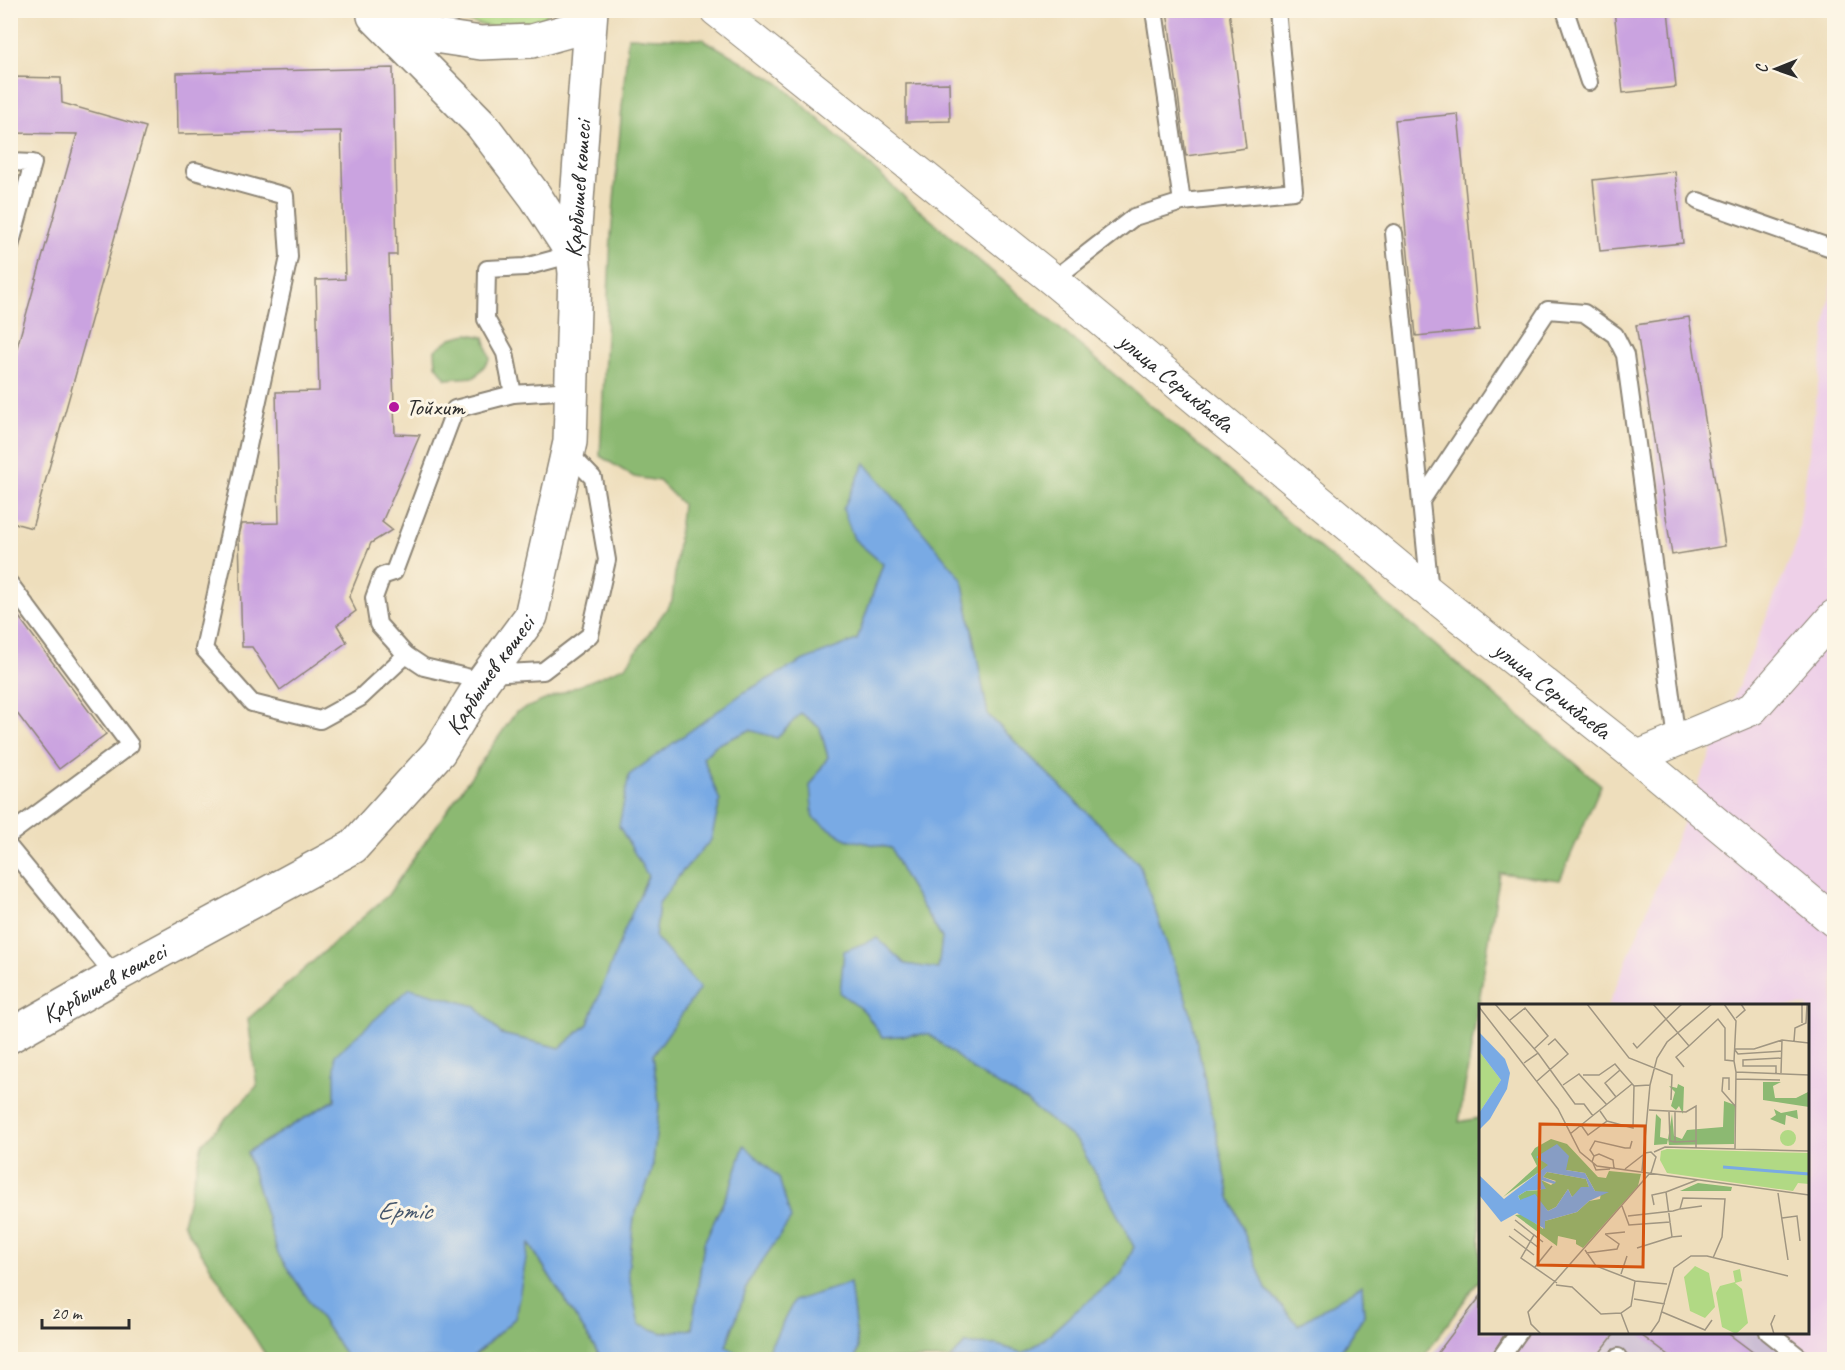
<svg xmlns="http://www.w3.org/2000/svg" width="1845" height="1370" font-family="Caveat,sans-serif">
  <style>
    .built { fill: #eed0e8 }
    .industrial { fill: #ccbed4 }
    .green { fill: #b1d984; stroke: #6e8258; stroke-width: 1.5 }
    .forest { fill: #8cb972; stroke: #5c724e; stroke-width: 1.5 }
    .water { fill: #79aae4; stroke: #526a88; stroke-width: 1.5 }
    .building { fill: #caa3e0 }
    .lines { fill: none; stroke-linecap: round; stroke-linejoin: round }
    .service-casing { stroke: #8c8474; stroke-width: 20 }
    .minor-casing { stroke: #8c8474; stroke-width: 34 }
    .secondary-casing { stroke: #8c8474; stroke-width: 36 }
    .service { stroke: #fff; stroke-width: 16 }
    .minor { stroke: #fff; stroke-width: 32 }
    .secondary { stroke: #fff; stroke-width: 33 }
    .poi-dot { fill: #b5179e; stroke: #fcf5e5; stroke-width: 2 }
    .labels { text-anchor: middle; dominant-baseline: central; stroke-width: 6; stroke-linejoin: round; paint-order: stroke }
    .street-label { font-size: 24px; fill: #2b2b2b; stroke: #fcf5e5 }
    .poi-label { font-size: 24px; fill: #2b2b2b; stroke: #fcf5e5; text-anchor: start }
    .water-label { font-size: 26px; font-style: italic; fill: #46576c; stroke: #fcf5e5 }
    .inset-river { fill: none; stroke: #79aae4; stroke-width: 3 }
    .inset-road { fill: none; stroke: #a09682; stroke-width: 1.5 }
    .view { fill: #d5540f; fill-opacity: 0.15; stroke: #d5540f; stroke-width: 3 }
    .inset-edge { fill: none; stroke: #2b2b2b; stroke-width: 3 }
  </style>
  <rect width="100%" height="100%" fill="#fcf5e5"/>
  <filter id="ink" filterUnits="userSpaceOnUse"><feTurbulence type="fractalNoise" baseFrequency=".0167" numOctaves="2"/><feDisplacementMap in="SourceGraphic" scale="12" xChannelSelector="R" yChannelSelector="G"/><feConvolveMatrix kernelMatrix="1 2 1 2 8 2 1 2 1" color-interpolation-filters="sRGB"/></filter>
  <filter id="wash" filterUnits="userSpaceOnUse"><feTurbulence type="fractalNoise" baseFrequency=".008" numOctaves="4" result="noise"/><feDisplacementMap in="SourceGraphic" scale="24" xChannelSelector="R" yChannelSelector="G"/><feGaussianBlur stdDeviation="1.35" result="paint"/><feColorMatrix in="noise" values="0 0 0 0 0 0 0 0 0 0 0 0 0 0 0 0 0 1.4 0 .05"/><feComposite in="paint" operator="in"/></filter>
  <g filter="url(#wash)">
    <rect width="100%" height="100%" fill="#eedebc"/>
    <path class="built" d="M1834 266V1359H1663L1628 1333 1808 1332V1006H1608L1797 542Z"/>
    <path class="industrial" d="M1480 1289V1332L1774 1333 1808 1360H1429Z"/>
    <path class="green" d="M434 11H549C547 14 544 20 541 22 510 39 464 20 434 11Z"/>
    <g class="forest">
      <path d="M628 37 703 39 779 83 912 204 1601 785 1560 880 1500 873 1459 1122 1480 1118V1279L1422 1359H1336L1364 1315 1362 1286 1298 1325 1266 1289 1230 1197 1190 1011 1139 864 988 715 962 579 854 539 883 564 857 640 799 663 619 826 648 875 588 1024 560 1048 501 1034 475 1006 336 1055 335 1100 247 1152 278 1254 348 1359H268L183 1223 202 1144 257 1086 248 1019 388 895 516 712 626 666 672 601 682 504 659 481 634 477 600 456 611 236Z"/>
      <path d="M468 334 484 337 490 359 475 377 446 379 436 365 435 350 451 338Z"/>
      <path d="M801 713 820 728 828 757 810 786 846 839 891 848 905 878 942 938 939 970 905 964 877 938 840 993 865 1012 882 1037 929 1034 975 1071 1026 1101 1078 1142 1105 1190 1134 1247 1121 1275 1071 1315 1040 1343 1022 1353 997 1345 965 1344 950 1359H855L858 1349 850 1284 794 1301 764 1359H745L726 1346 750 1279 790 1219 744 1146 732 1183 704 1243 692 1329 663 1333 639 1325 628 1272 634 1217 652 1172 659 1105 653 1055 699 988 655 937 659 903 681 873 711 840 720 801 703 758 716 745 750 730 777 738Z"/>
      <path d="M528 1242 602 1359 470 1360 515 1318Z"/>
    </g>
    <g class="water">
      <path d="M865 463 962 579 988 715 1139 864 1190 1011 1230 1197 1266 1289 1298 1325 1362 1285 1364 1315 1336 1359H950L965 1344 997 1345 1022 1353 1040 1343 1071 1315 1121 1275 1134 1247 1105 1190 1078 1142 1026 1101 975 1071 929 1034 882 1037 865 1012 840 993 844 951 877 938 905 964 938 969 942 938 905 878 891 848 846 839 813 818 810 786 828 757 820 728 801 713 777 738 750 730 716 745 703 758 720 801 711 840 681 873 659 903 655 937 700 988 653 1055 659 1105 652 1172 634 1217 628 1272 639 1325 663 1333 692 1329 704 1243 732 1183 744 1145 779 1178 791 1219 750 1279 726 1346 745 1359H602L529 1243 515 1318 470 1359H348L278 1254 247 1152 335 1100V1055L410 988 475 1006 501 1034 560 1048 588 1024 624 931 648 876 619 826 629 775 746 691 804 660 857 640 883 564 854 539 843 509Z"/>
      <path d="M850 1283 858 1349 855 1359H764L794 1301Z"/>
    </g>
    <g id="blocks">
      <g class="building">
        <path d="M1167 10H1229L1246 148 1186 156Z"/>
        <path d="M1614 10H1668L1676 87 1623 93Z"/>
        <path d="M393 68 397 255H389L395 434 420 435 382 522 392 530 371 543 349 597 356 611 337 625 347 642 280 690 252 647H242L239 536 242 524 279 523 276 392 319 391 316 280 345 279 341 131 178 134 177 73Z"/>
        <path d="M10 77 61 78 62 103 146 127 32 528 10 522V372L77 134 10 133Z"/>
        <path d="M949 83 950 121 906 122V84Z"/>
        <path d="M1458 114 1479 330 1416 336 1395 120Z"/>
        <path d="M1675 171 1683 243 1600 251 1593 180Z"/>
        <path d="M1689 317 1725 546 1672 555 1636 325Z"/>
        <path d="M10 605 106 734 59 769 10 704Z"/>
        <path d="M1480 1297V1332H1506L1489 1359H1433Z"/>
        <path d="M1529 1332H1616L1595 1359H1512Z"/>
        <path d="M1637 1332H1726L1762 1359H1673Z"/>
      </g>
    </g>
  </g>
  <g filter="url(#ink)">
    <use href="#blocks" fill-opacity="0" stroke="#8c8474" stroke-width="1.5"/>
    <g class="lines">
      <g class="service-casing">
        <g id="service">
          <path d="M1154 10 1182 202"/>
          <path d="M1565 10 1589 82"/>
          <path d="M10 162 33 163 10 246"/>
          <path d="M195 171 285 196 289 257 204 649 252 703 320 720 360 698 406 655 424 667 483 681"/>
          <path d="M1698 201 1834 249"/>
          <path d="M1394 233 1430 592"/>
          <path d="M1053 280 1134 217 1182 202 1294 191 1277 10"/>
          <path d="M513 394 505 353 486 319 487 269 525 267 573 254"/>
          <path d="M1421 501 1548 310 1584 313 1615 335 1625 355 1677 740"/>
          <path d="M10 584 130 745 10 834"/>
          <path d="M406 655 378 624 374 598 382 576 394 572 455 409 513 394 572 390"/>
          <path d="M488 674 543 671 590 635 607 560 593 478 568 452"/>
          <path d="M10 848 115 976"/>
          <path d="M1768 1332 1803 1360"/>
          <path d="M1499 1360 1519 1332"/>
          <path d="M1616 1360 1618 1357"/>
        </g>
      </g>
      <g class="minor-casing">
        <g id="minor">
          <path id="s1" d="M716 10 1053 280 1430 593 1637 757 1834 921"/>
          <path d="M1637 757 1752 709 1834 616"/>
        </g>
      </g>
      <g class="secondary-casing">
        <g id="secondary">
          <path d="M374 16 481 124 535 196 573 254"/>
          <path d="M382 19 434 36 481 43 532 41 589 25"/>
          <path id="s2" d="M10 1036 115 976 353 847 439 752 483 681 531 616 570 442 575 273 573 254 591 10"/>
        </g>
      </g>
      <use href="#service" class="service"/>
      <use href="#minor" class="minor"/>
      <use href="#secondary" class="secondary"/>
    </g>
  </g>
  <circle class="poi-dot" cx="394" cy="407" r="6"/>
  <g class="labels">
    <g class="street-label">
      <text stroke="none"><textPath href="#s2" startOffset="1116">Қарбышев көшесі</textPath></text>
      <text stroke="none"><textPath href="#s1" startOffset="592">улица Серикбаева</textPath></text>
      <text stroke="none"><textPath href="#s2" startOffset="612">Қарбышев көшесі</textPath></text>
      <text stroke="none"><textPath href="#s1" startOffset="1078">улица Серикбаева</textPath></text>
      <text stroke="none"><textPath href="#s2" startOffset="108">Қарбышев көшесі</textPath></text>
    </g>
    <g class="poi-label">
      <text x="406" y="407">Тойхит</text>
    </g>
    <g class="water-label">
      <text x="404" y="1210">Ертіс</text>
    </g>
  </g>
  <g transform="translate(1479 1004)">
    <rect width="330" height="330" fill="#eedebc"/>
    <path d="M0 47 22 76 0 109ZM301 134a8 8 0 1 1 16 0a8 8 0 1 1-16 0ZM188 145 330 149V180L319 179 314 187 188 169 181 156 182 147ZM216 262 230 269 236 303 226 314 211 307 205 273ZM261 265 263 277 256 279 263 285 269 319 257 330 243 323 237 289 241 282 256 278 254 267Z" fill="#b1d984"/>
    <path d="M284 78H302L294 82 296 94H317L329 88 330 103 284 96ZM199 80 205 83 204 110 200 102 197 106 192 102 196 88 190 82 198 84ZM245 97 256 101 255 140 190 141 189 135 188 140 175 141 177 110 182 115 181 133 189 135 193 110 195 132 203 135 208 126 244 123ZM295 105 302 109 318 106 319 115 307 111 306 121 291 115 297 111ZM72 135 88 140 119 173 127 174 130 167 162 170 159 182 104 244 97 240V236L79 232 78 242 36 211 44 210 64 225 66 217 98 208 110 197 121 195 122 189 116 187 106 169 87 166 86 159 61 155 70 161 24 193 58 162 52 150 56 144ZM68 168 107 175 110 183 93 193 89 185 77 203 69 207 61 199 41 196 39 192 47 187 62 186V176L72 181 77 177 64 173ZM219 179 253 183 252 187H201Z" fill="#8cb972"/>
    <path d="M0 28 26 55 31 69 28 85 11 115 0 126V109L22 76 0 47ZM78 140 90 152 87 166 106 169 116 187 130 188 110 197 98 208 66 217V225L38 209 22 218 1 192 0 171 25 195 69 161 57 153ZM68 168 107 175 110 183H102L93 193 89 185 77 203 69 207 56 190 41 196 39 192 47 187 67 185 62 176 75 180 77 178 64 173Z" fill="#79aae4" fill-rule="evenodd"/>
    <path class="inset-river" d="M244 163 330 170"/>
    <path class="inset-road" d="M16 0 59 49 45 59M108 0 150 54 193 71 192 96M203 0 187 15 210 42 239 15 246 24V56L255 57 257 68 256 145M245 0 257 17 255 57M0 3 79 105 101 148 118 162 330 191M257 14 266 6 262 0M31 16 46 4 69 32 55 45M323 19V0M315 37 316 24 327 19 328 0M154 39 158 44 187 15 174 0M255 45H275L303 36 330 39M256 46 259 50 303 47M59 49 96 100H105L114 112M205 63 197 53 210 42M257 68 330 71M297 69V62H264V56L303 54M302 69 303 36M104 71H120L136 60 141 66M257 75 301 76M58 77 89 50 76 35 69 41M84 81 100 70 128 101M250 86V74H244L243 87 257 103M137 93 126 79 141 66 155 82M170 106 207 108 217 102V144M190 108 191 137 196 138M196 108V138L218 137M128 117 154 124 155 82 171 81M102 121 109 131 128 117 121 107M91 130 153 80M175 148 186 143 330 147M166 149 172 148 177 153 172 169M115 152 120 150 134 156 135 164M113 158 115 152 111 146 116 137 146 144H151L153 137M114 159 117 166 131 165M146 165 164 151M163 167 171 81 178 54 188 38 233 0M299 189 309 256M175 201 173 191 187 188M143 202 150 221 191 218 187 188 218 176M201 205 223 202M149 212 194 207 201 205 204 194 246 195 243 233 234 254M303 214 318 212 321 237M36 216 55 231M191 218 193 233 203 232M35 225 60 244M126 230 146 228M30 232 55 251M64 238 55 231 42 254 78 279M158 244 193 233M107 249 138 245 140 240 126 230M56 263 73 242M142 270 148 252M156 277 188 280M77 281 93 283 122 310 142 309 152 302 156 277 117 262 106 246M155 295 186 300M183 308 226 326 233 316M142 309 150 330M62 330 52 320 49 308 171 169M171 330 180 317 195 264 212 252H228L309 272M295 330 292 320 296 311"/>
    <path class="view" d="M61 120 166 122 164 263 59 261Z"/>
    <rect width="330" height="330" class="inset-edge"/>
  </g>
  <rect width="1845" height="1370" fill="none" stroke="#fcf5e5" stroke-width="36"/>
  <g transform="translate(1776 69) rotate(269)" stroke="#fcf5e5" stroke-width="4.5" paint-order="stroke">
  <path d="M0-4.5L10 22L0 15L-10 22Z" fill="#2b2b2b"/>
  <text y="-9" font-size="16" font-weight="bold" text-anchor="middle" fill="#2b2b2b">С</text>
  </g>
  <path d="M42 1319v9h87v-9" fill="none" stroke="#2b2b2b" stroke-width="3"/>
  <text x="51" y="1319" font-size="18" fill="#2b2b2b" stroke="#fcf5e5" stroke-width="4.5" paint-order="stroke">20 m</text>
</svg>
